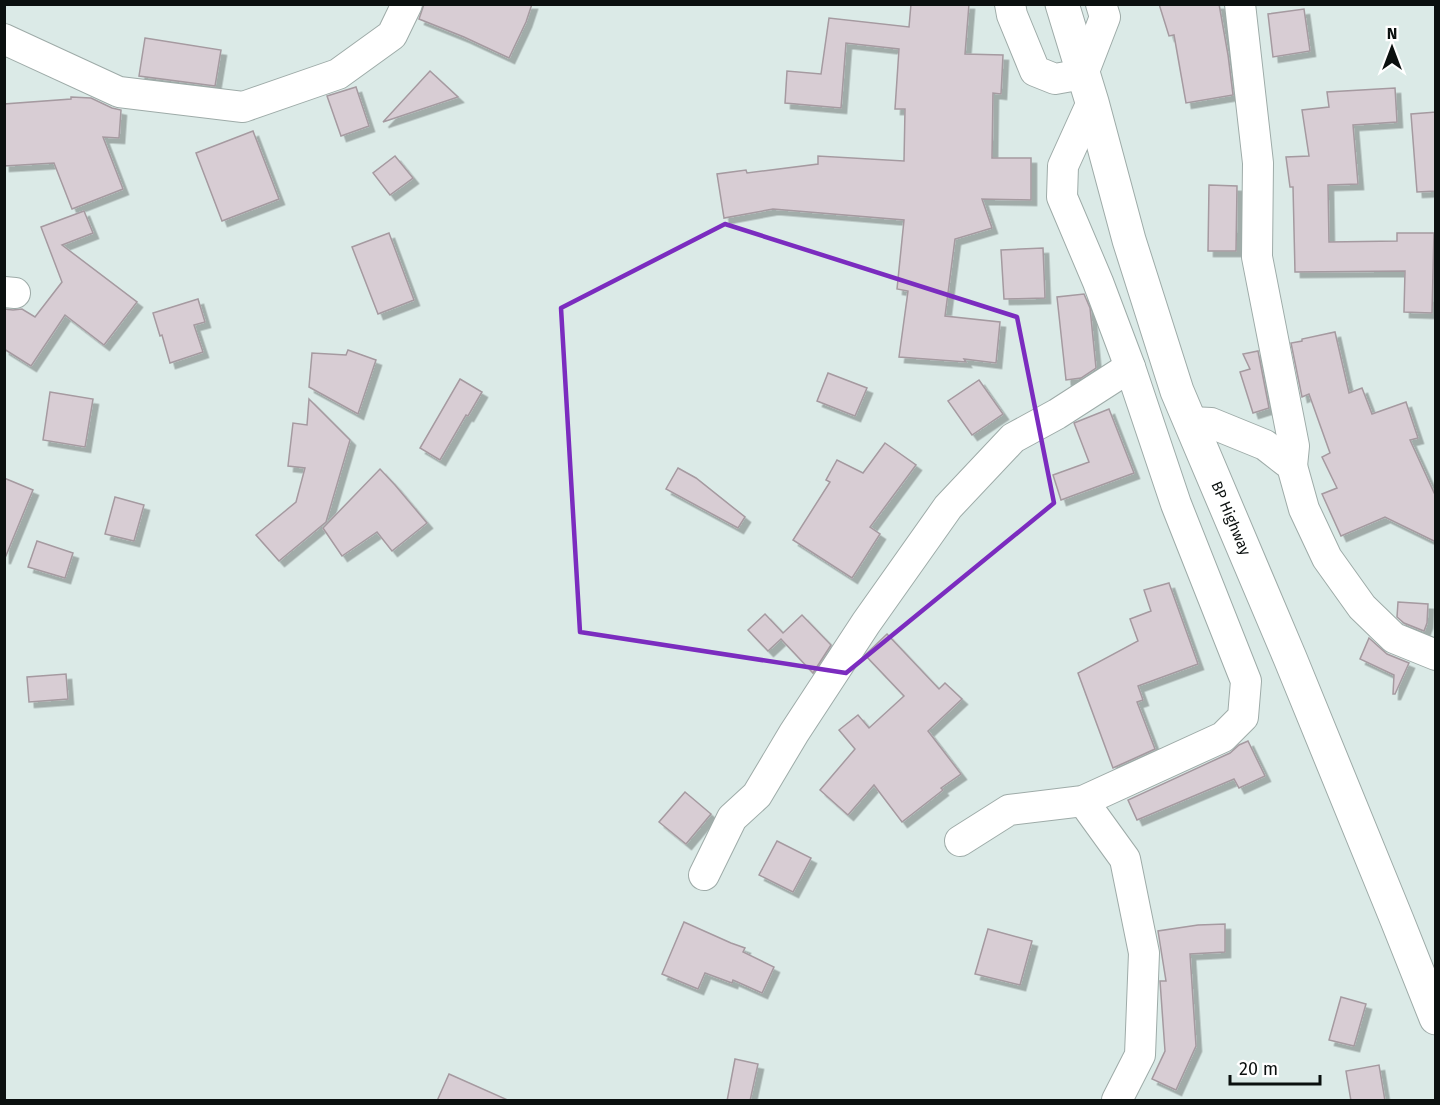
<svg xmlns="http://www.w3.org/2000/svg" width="1440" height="1105" font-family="'Fira Sans',sans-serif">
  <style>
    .building { fill: #d8cdd4; stroke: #a59aa0; stroke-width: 1.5; filter: url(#shadow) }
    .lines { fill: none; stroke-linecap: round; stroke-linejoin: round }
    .minor-casing { stroke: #9eaba8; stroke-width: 32 }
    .highway-casing { stroke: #9eaba8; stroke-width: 35 }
    .minor { stroke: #fff; stroke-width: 30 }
    .highway { stroke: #fff; stroke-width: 33 }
    .marked { fill: none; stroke: #7b2cbf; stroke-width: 4.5; stroke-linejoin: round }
    .labels { text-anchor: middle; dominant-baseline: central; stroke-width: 4.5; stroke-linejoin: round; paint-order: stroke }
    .street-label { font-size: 15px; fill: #0b100f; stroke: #fff }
  </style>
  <defs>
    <filter id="shadow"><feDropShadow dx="5.5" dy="5.5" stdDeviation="0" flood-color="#0004"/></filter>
  </defs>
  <rect width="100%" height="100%" fill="#dbeae7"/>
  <g class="building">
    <path d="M424 4H532L526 22 509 58 464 37 419 19Z"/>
    <path d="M911 4H969L965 54 1003 55 1001 94 993 93 992 158H1031V200L982 199 992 228 955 239 945 316 1000 322 996 363 964 359 966 362 899 357 908 291 897 289 904 220 773 209 724 218 717 174 746 170 747 173 818 164V156L904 161 905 109H895L899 49 846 43 841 108 785 103 787 71 821 74 829 18 909 27Z"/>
    <path d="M1159 4H1219L1228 55 1233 95 1186 103 1174 35 1169 36Z"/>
    <path d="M1304 9 1310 51 1273 57 1268 14Z"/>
    <path d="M145 38 221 50 215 86 139 76Z"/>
    <path d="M430 71 458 97 383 122Z"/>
    <path d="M356 87 369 126 341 136 327 96Z"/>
    <path d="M1395 88 1397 122 1353 125 1358 184 1328 185 1329 242 1397 241V233H1434L1432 313 1404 312 1405 271 1295 272 1293 187H1290L1286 157 1309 156 1302 110 1329 107 1327 92Z"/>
    <path d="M71 97 91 98 112 108 121 110 119 138 103 137 123 189 72 209 54 163 4 166V104L71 99Z"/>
    <path d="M1436 112V191L1417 192 1411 114Z"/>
    <path d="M253 131 279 199 222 221 196 153Z"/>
    <path d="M395 156 413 178 390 195 373 173Z"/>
    <path d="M1209 185 1237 186 1236 251H1208Z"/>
    <path d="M84 211 93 233 62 245 137 302 104 345 65 315 31 366 4 349V309L13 310 22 309 35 317 62 282 41 227Z"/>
    <path d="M389 233 414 300 378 314 352 247Z"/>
    <path d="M1043 248 1045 298 1004 299 1001 250Z"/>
    <path d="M1084 294 1090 308 1096 368 1081 378 1066 380 1057 297Z"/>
    <path d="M198 299 205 322 194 325 203 352 170 363 162 335 160 336 153 313Z"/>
    <path d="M1335 332 1349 393 1362 388 1372 414 1406 402 1418 438 1410 440 1436 497V542L1385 517 1341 536 1322 494 1337 488 1322 457 1330 453 1309 394 1302 397 1291 343 1302 341V339Z"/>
    <path d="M348 350 376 360 358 414 309 387 312 353 346 355Z"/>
    <path d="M1258 351 1269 408 1253 413 1240 372 1250 369 1243 354Z"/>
    <path d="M828 373 867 388 855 416 817 401Z"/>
    <path d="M460 379 482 392 468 416 466 415 440 460 420 448Z"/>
    <path d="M979 380 1003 414 972 435 948 401Z"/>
    <path d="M50 392 93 399 85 447 43 440Z"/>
    <path d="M309 399 350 440 326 522 279 561 256 535 296 502 305 468 288 466 293 423 307 425Z"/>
    <path d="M1109 409 1134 473 1061 500 1053 475 1089 462 1074 423Z"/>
    <path d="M885 443 916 465 870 527 880 534 852 578 793 540 830 482 826 480 837 460 863 473Z"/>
    <path d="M678 468 696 478 745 517 738 528 666 489Z"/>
    <path d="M380 469 395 485 427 523 392 551 377 532 342 556 323 528Z"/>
    <path d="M4 478 33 490 5 558H4Z"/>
    <path d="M115 497 144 505 134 541 105 534Z"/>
    <path d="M37 541 73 553 65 578 28 567Z"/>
    <path d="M1169 583 1198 664 1138 686 1143 700 1137 702 1155 749 1113 768 1078 673 1138 641 1130 619 1151 611 1144 590Z"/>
    <path d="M1398 602 1428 604 1427 623 1424 631 1404 623 1397 617Z"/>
    <path d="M765 614 783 633 802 615 831 645 813 673 781 639 768 651 748 630Z"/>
    <path d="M887 634 939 689 945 683 962 699 928 731 961 774 941 788 943 790 902 822 874 785 848 815 820 790 855 749 839 730 858 715 869 728 904 696 865 655Z"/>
    <path d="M1369 638 1387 654 1409 663 1395 694H1393L1394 675 1360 659Z"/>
    <path d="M66 674 68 699 29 702 27 677Z"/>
    <path d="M1248 741 1265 776 1239 788 1234 779 1137 820 1128 800 1230 753 1239 745Z"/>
    <path d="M685 792 711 814 686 844 659 822Z"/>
    <path d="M777 841 811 858 793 892 759 875Z"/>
    <path d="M684 922 731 943 745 948 743 952 774 967 762 993 733 980 732 983 705 973 698 989 662 974Z"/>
    <path d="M1225 924V952L1190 954 1196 1046 1176 1090 1152 1079 1165 1051 1160 981H1166L1158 931 1198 925Z"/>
    <path d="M988 929 1032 941 1020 985 975 974Z"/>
    <path d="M1341 997 1366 1004 1354 1046 1329 1040Z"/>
    <path d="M735 1059 758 1064 750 1101H727Z"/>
    <path d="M1379 1065 1385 1101H1351L1346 1071Z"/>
    <path d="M449 1074 510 1101H437Z"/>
  </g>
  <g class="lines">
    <g class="minor-casing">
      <g id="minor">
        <path d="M1010 4 1012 15 1035 71 1055 79 1083 74 1105 17 1101 4"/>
        <path d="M1240 4 1258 163 1257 257 1294 446 1292 466"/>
        <path d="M4 39 119 92 243 107 338 74 392 35 407 4"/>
        <path d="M4 292 15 293"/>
        <path d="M1191 422 1211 423 1265 445 1292 466 1304 509 1327 558 1362 607 1394 638 1436 655"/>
        <path d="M1083 801 1125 859 1144 953 1140 1055 1117 1100"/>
        <path d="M960 841 1009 810 1083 801 1223 737 1243 717 1246 681 1176 504 1130 367 1098 282 1062 197 1063 166 1092 102"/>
        <path d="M704 875 732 818 757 795 794 733 866 623 948 507 1013 438 1057 414 1130 367"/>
      </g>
    </g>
    <g class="highway-casing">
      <g id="highway">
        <path id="s1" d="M1062 4 1092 102 1129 240 1177 391 1290 658 1397 920 1436 1018"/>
      </g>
    </g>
    <use href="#minor" class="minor"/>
    <use href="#highway" class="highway"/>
  </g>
  <path class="marked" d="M725 224 1017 317 1054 503 846 673 580 632 561 308Z"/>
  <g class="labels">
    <g class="street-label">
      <text stroke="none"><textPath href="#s1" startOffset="542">BP Highway</textPath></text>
    </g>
  </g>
  <rect width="1440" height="1105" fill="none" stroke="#0b100f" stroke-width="12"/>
  <g transform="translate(1392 48)" stroke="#ffffff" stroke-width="4.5" paint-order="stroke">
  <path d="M0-4.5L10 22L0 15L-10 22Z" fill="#0b100f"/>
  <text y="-9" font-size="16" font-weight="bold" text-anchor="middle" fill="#0b100f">N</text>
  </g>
  <path d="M1230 1075v9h90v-9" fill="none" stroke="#0b100f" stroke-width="3"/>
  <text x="1239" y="1075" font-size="18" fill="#0b100f" stroke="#ffffff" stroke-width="4.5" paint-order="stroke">20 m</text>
</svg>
